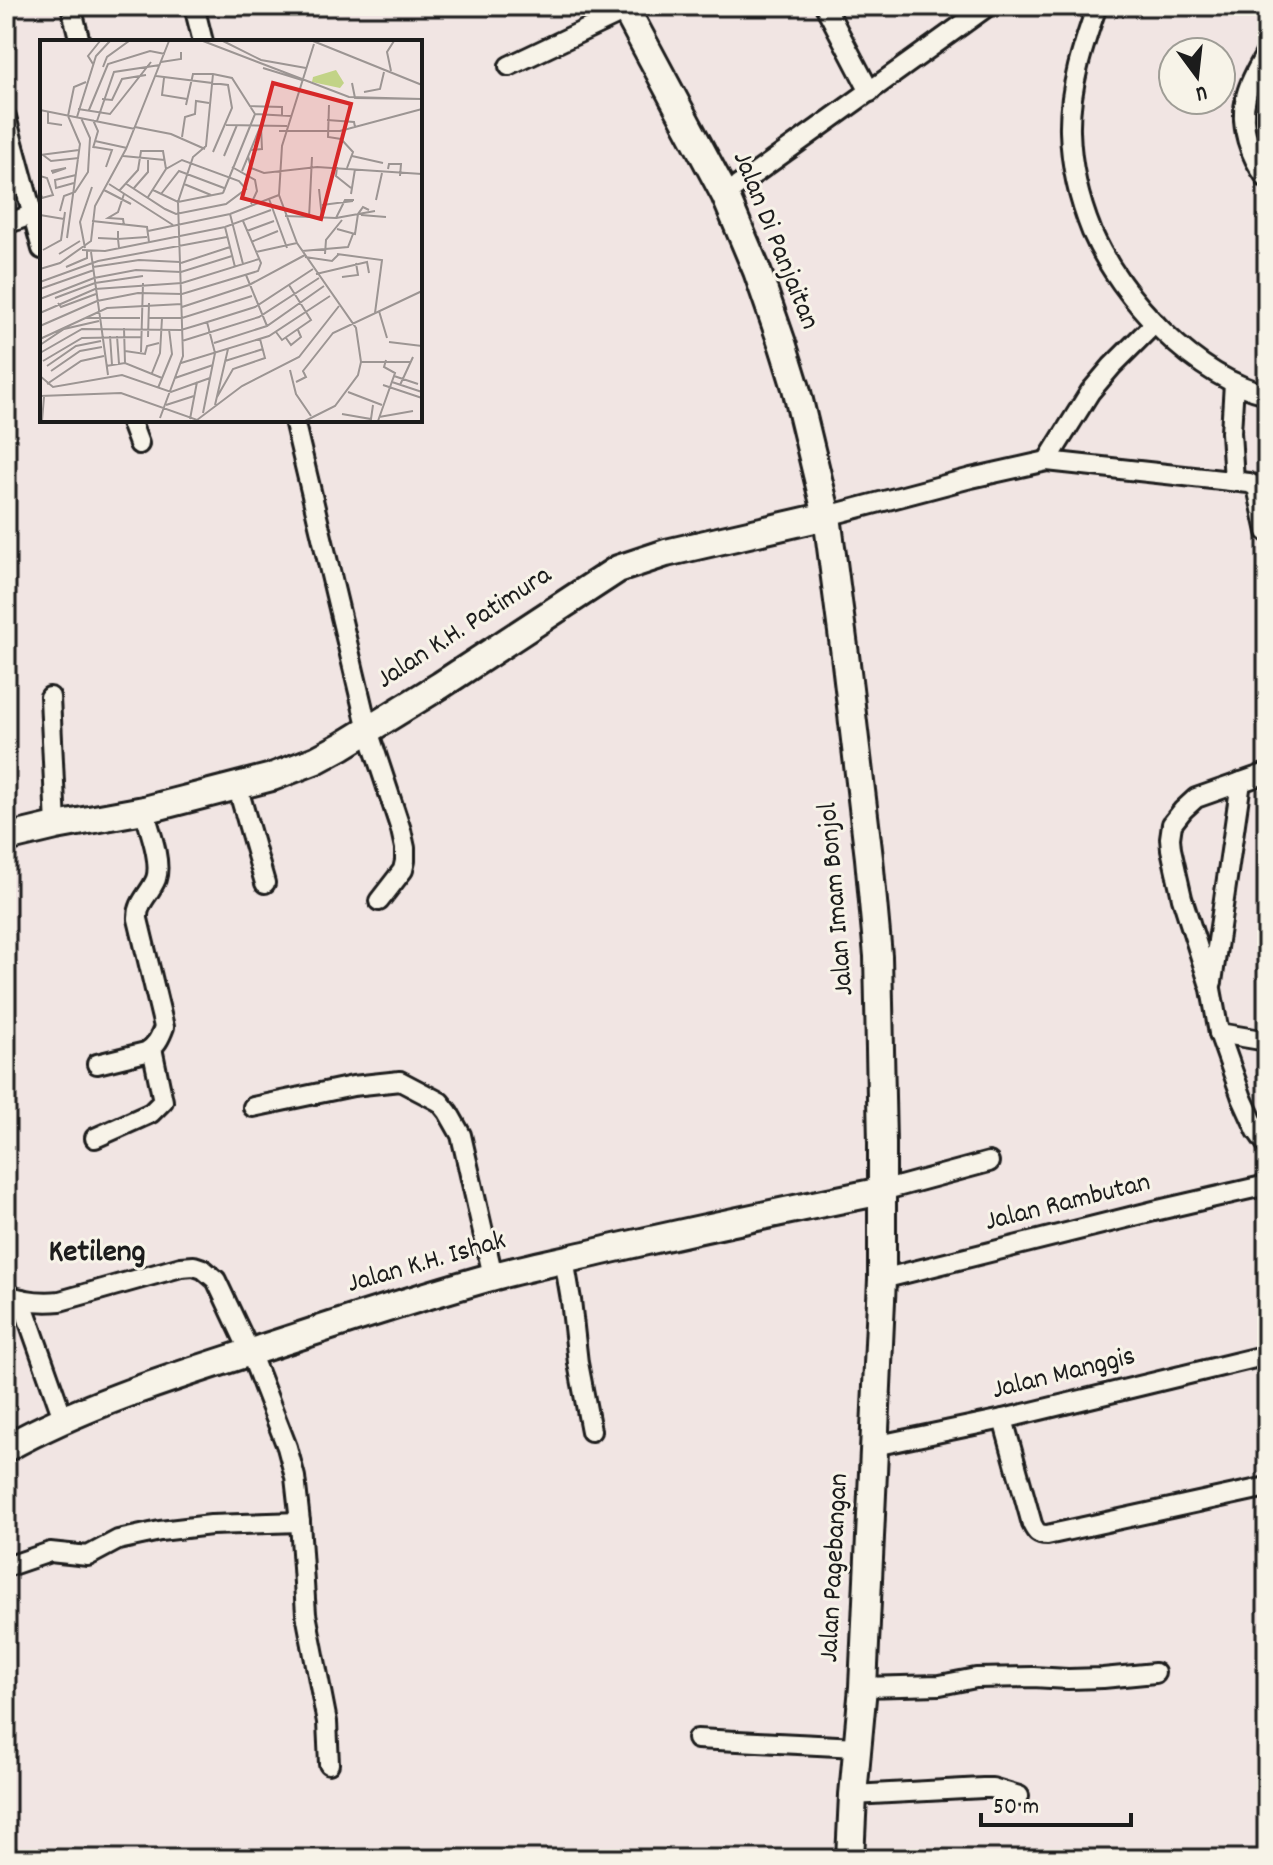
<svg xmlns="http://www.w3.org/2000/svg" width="1273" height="1865" font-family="Dekko,sans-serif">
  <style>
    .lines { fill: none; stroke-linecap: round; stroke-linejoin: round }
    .street-casing { stroke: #1c1c1c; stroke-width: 24 }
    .secondary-casing { stroke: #1c1c1c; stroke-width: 32 }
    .street { stroke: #f7f3e8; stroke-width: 18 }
    .secondary { stroke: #f7f3e8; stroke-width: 26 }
    .labels { text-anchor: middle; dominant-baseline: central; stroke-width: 6; stroke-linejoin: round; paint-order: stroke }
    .street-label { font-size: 28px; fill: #1c1c1c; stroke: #f7f3e8 }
    .quarter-label { font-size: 32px; font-weight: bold; fill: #1c1c1c; stroke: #f7f3e8 }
    .inset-road { fill: none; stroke: #9c9593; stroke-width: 2 }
    .view { fill: #d62828; fill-opacity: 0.15; stroke: #d62828; stroke-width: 4 }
    .inset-edge { fill: none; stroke: #1c1c1c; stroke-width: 4 }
  </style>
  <rect width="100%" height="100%" fill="#f1e5e3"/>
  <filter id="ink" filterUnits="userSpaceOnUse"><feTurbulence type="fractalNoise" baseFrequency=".0125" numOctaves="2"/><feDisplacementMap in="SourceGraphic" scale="16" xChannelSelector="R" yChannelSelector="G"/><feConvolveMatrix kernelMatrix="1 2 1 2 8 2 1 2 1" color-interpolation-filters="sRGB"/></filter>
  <g filter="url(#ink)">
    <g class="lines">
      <g class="street-casing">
        <g id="street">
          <path d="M71 6 80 42"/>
          <path d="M194 6 203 42"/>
          <path d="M825 6 870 92"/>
          <path d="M1097 6C1083 46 1069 88 1070 131 1071 166 1079 200 1092 232 1121 298 1195 378 1267 394"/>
          <path d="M1267 51C1260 65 1249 81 1246 97 1239 126 1250 156 1267 179"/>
          <path d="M509 66 627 10"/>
          <path d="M6 117 42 249"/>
          <path d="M725 195 988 6"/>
          <path d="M6 224 34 214"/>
          <path d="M1234 383 1231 432 1234 481"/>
          <path d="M130 420 139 444"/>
          <path d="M294 420 368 730 401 830 405 848V861L403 870 379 901"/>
          <path d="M1047 461 1090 392 1112 366 1155 323"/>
          <path d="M827 516 971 478 1047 461 1249 483 1257 487 1267 532"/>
          <path d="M50 697 56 826"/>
          <path d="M1267 773 1196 798 1183 810 1172 824 1170 838 1171 849 1182 898 1211 989 1219 1033 1242 1098 1257 1131 1267 1145"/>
          <path d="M237 785 265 883"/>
          <path d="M1212 982 1241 782"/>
          <path d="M1219 1033 1267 1041"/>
          <path d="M97 1064 146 1052C156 1046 160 1038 164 1027L138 919C137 902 150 894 156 879 162 861 149 828 144 810"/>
          <path d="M253 1107 353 1086 400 1081 440 1102 448 1112 461 1135 493 1276"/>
          <path d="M95 1138 151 1113 163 1101 152 1048"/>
          <path d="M882 1191 989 1162"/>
          <path d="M564 1259 571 1300 578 1363 591 1431"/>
          <path d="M882 1279 1154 1211 1267 1185"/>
          <path d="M6 1294C23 1301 41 1303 60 1301L181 1267 194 1266 203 1269 216 1280 250 1352 287 1447 295 1477 300 1522 306 1614 327 1722 329 1764"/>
          <path d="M21 1299 63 1418"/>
          <path d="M1003 1419 1032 1524C1036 1532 1038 1535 1047 1535L1267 1487"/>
          <path d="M874 1446 1003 1419 1267 1355"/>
          <path d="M6 1567 50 1552 88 1556 118 1540 160 1531 211 1525 300 1522"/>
          <path d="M863 1687 940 1685 976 1678 1033 1677 1068 1679 1103 1678 1155 1673"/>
          <path d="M697 1739 857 1747"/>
          <path d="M853 1795 983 1788H992L1019 1796"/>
        </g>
      </g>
      <g class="secondary-casing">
        <g id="secondary">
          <path d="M624 6 725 195 757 271 783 346 796 388 827 516 845 655 869 858 878 956 882 1143V1279L863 1687 853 1795 850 1859"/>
          <path d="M6 838 56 826 144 810 272 777 316 760 342 746 441 685 618 569 666 553 827 516"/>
          <path d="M6 1448C87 1403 177 1376 266 1347 340 1323 415 1298 491 1277 532 1266 574 1258 615 1248 704 1228 793 1209 882 1191"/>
        </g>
      </g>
      <use href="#street" class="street"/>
      <use href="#secondary" class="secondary"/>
    </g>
  </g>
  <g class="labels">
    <g class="street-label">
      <text transform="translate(774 241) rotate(68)">Jalan Di Panjaitan</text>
      <text transform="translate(465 629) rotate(-33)">Jalan K.H. Patimura</text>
      <text transform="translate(838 899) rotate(-95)">Jalan Imam Bonjol</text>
      <text transform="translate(1068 1204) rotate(-14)">Jalan Rambutan</text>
      <text transform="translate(427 1264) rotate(-16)">Jalan K.H. Ishak</text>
      <text transform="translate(1064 1375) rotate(-14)">Jalan Manggis</text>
      <text transform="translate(836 1568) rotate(-87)">Jalan Pagebangan</text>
    </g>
    <g class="quarter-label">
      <text x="97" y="1254">Ketileng</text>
    </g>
  </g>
  <g transform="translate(40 40)">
    <rect width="382" height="382" fill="#f1e5e3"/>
    <path d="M296 30 304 43 300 48 272 42 273 37Z" fill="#c2d387"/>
    <path class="inset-road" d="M163 1 309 57 382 59M183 1 221 20 266 28M273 1 382 45M121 22 141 19V12M53 24 48 16 60 1M63 27 67 17 89 1M223 28 262 40M351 31 347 12 354 1M116 36 188 45 192 68 173 112M124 38 122 55 147 59M312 43 315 58 382 59M324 52 340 49 344 32M62 59 72 60 82 39 106 35M146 65 153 34H173L192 38 215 74M289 65 288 97 301 99 313 112 307 128M209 66 242 67V75M38 69 70 74 111 22M0 70 95 89M49 70 68 24 110 11 125 14M8 72V83L22 85M215 74 251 76M37 77 56 16 70 1M287 80 314 82 315 87M57 81 74 32 120 25M186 85 247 86M95 87 131 94 165 109M239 91H300L382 69M142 97 145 77 155 74 156 61 169 63M55 101 87 108M54 107 72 110 66 127M53 108 58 91 53 80M211 110 222 109 221 87M0 115 39 110M3 115 11 121 39 118M83 116 125 120M184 116 197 85M208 116 211 128 224 133 277 127 382 134M312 116 343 123M192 127 215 140 217 151 211 164M297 127 296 136 311 148M348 129 349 124H361L360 136M11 131 26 128 12 133M202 131 221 85M0 136 7 138 13 155 2 158 0 151M34 143 16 148 15 140 36 135M85 143 125 169 136 174 186 164 206 149 199 141 142 120 126 129 108 157M69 144 133 185M144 144 171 155M94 148 108 132V120M279 149 282 178M64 150 91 164M113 150 138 162 183 153M79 151 98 130 101 111H123L126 129M183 153 215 74M121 154 139 131 184 148M311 154 315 129M229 159 247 208M336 160 342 133M282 165 313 161M20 171 24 156 35 152 48 132 50 98 41 78M190 174 203 224M0 175 24 179M321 175 346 177M245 176 296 178 305 160H314M269 178 272 117M296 178 335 171M52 181 107 187 109 202M84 185 83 179 68 178 78 172 84 154M185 187 195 227M297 189 315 194 318 174 323 167 329 170M78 191V199L107 197M108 191 190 174 239 155M207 191 234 181M27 198 40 104 28 76 34 47 46 42M58 198 78 199 79 208M211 202 238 191M45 208 40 182 52 147M3 210 21 200 25 172M42 210 65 211 185 187 231 170M262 211 308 207 313 194M51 212 68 335M216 212 257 203M19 214 40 201M285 214 286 200 302 180M297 214 342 220 335 273M265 217 292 221 299 214M141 223 190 207M26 227 47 218V211M53 227 99 220 140 222M0 229 20 223 51 201 55 166 86 109 129 1M276 234 327 222 329 233M206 235 227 286M302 237 318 235 316 223M0 242 58 221 187 197M0 249 54 230M15 258 55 243 103 236M0 259 54 238 96 230 141 232 192 216M18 263 21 267 56 254M142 267 209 245 265 215M339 271 347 298M0 273 55 249 142 243 219 219M45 278H100M109 278H142L212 256M0 286 57 261 98 253 142 254 218 231 221 223 203 181M84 288 85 323M236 292 242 300 271 280 249 245M70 296 72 325M77 296 79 324M108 297 109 263M246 298 251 305 261 297 258 290M0 299 67 268 142 264M142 301 219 277 279 238M349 302 382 306M174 303 227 286 284 246M0 305 24 289 59 281M85 311 105 314 107 306 119 303M101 312 103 243M0 313 42 289 141 290 161 284 215 267 273 229M3 321 42 298 101 297M185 321 223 309M321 322H371M141 323 229 296 290 256M7 326 36 306 61 301M66 326 85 323 122 338M250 330 256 354 271 376M11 331 40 311 62 307M112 333 120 313 122 278M0 336 13 347 82 335 131 352 170 338M354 336 378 344M135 338 173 325M256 342 266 337 263 331 293 293 382 251M352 342 382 352M7 344 41 321 64 316M343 345 382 358M360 345 373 317M118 348 132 314 129 289M308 352 342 365M0 356 81 353 157 380 202 346 259 317 299 266M177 357 193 329 225 318 220 299M126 365 154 356M175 365 188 309M163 373 175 313 167 282M302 374 331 379 333 365M339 377 373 371M120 378 143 316 138 162 153 117 166 106 173 34M150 379 157 342M2 381 4 357M265 381 295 366 318 335 321 322 316 288 257 203 239 155 242 106 274 4M338 381 355 333 344 327 346 320"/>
    <path class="view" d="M233 43 311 64 281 179 202 158Z"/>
    <rect width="382" height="382" class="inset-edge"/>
  </g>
  <rect width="1273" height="1865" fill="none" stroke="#f7f3e8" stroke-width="32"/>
  <rect x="16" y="16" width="1241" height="1833" fill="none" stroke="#1c1c1c" stroke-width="3" filter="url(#ink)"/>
  <g transform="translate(1197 76) rotate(165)"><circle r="38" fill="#f7f3e8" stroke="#9f9d96" stroke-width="2"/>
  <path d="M0-6L14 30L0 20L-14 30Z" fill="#1c1c1c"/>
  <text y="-12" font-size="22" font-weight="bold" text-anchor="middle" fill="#1c1c1c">U</text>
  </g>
  <path d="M981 1813v12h150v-12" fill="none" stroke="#1c1c1c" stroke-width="4"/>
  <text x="993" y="1813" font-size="24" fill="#1c1c1c" stroke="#f7f3e8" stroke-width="6" paint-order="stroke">50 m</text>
</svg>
